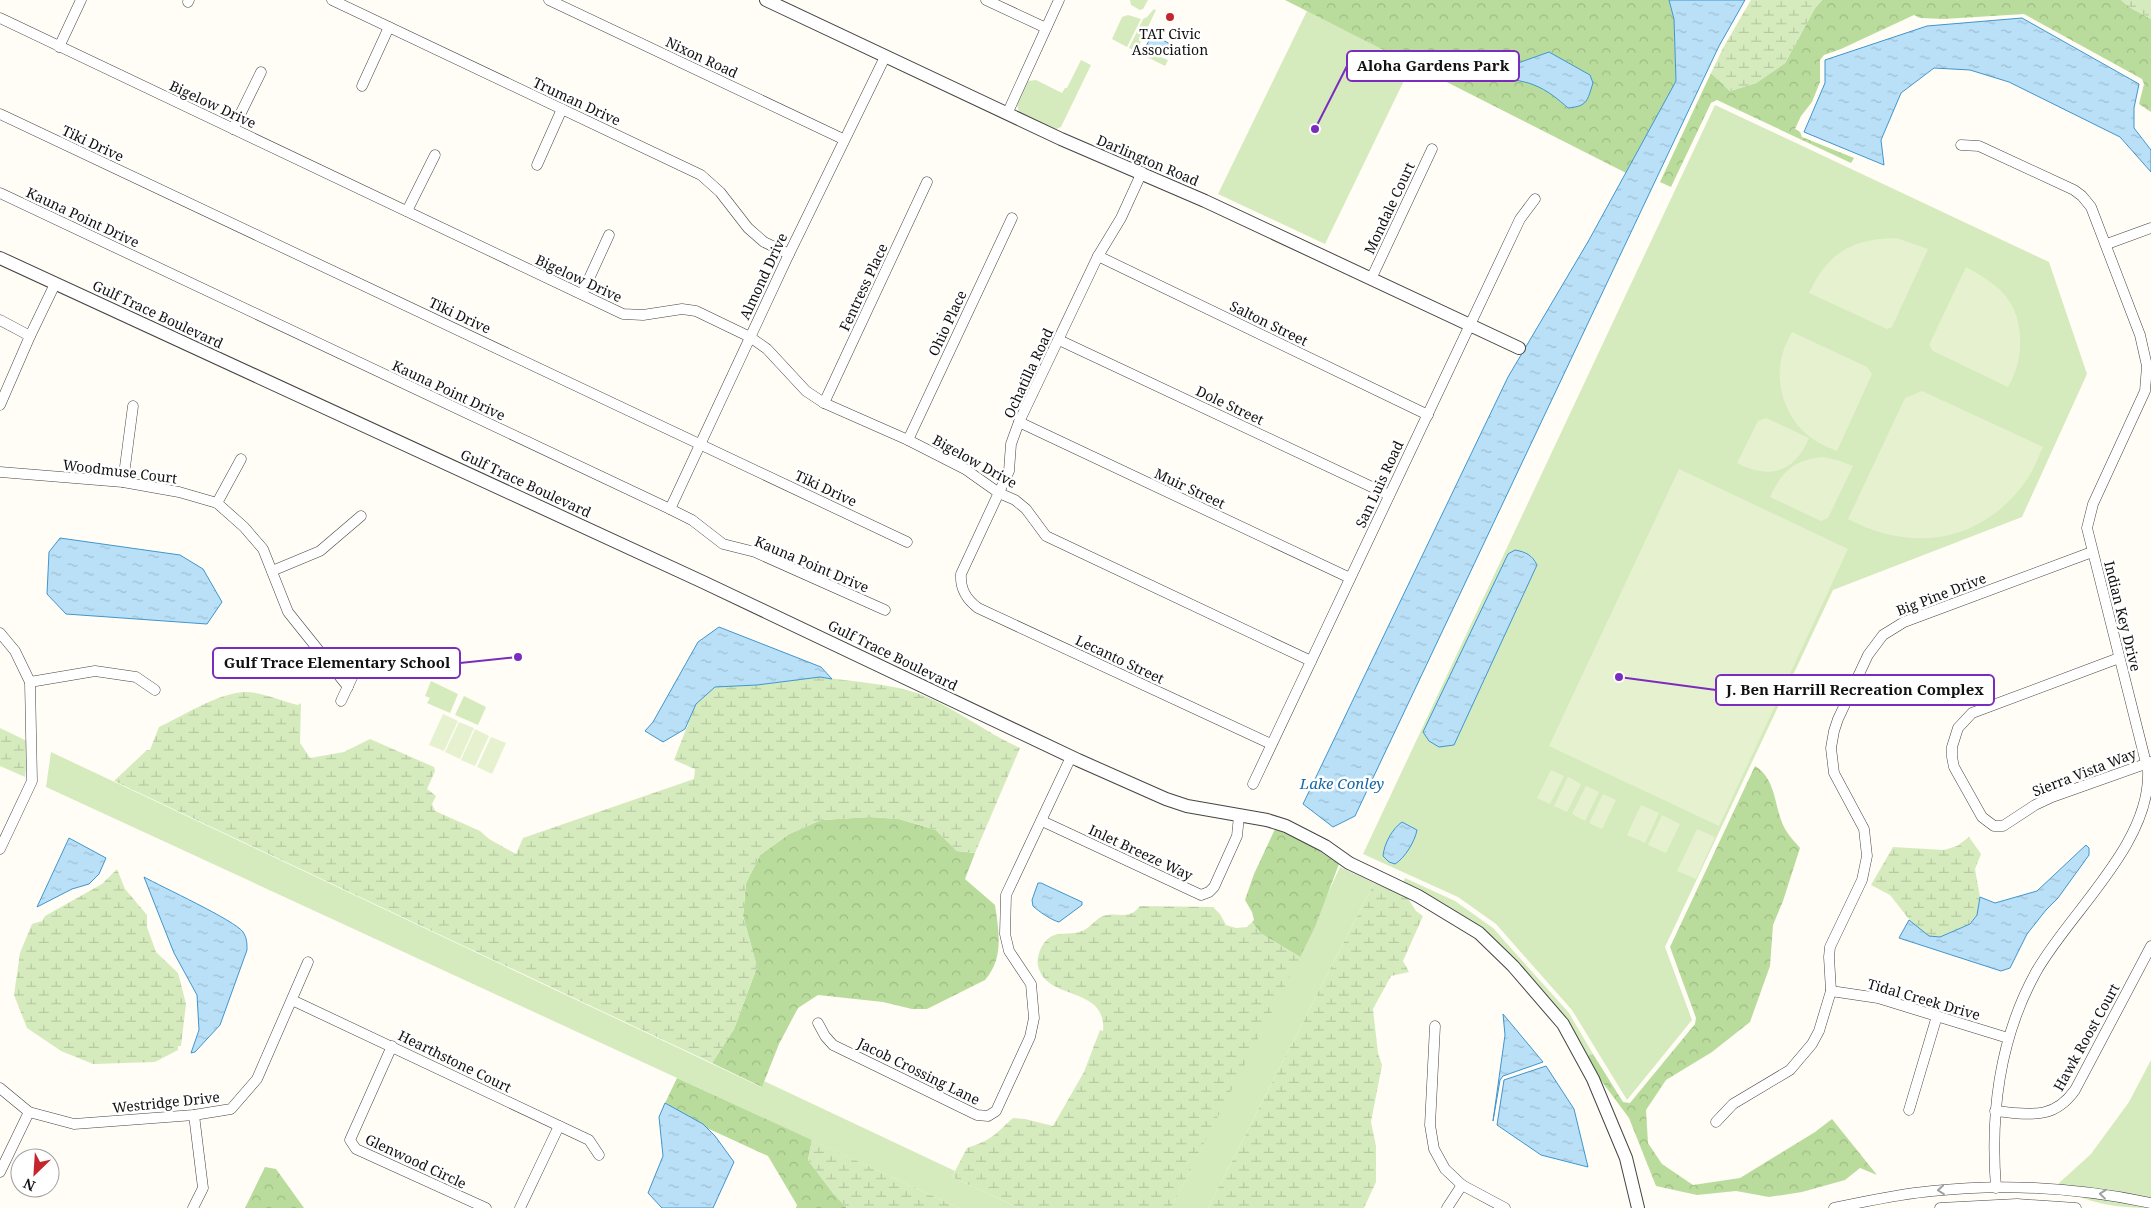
<svg xmlns="http://www.w3.org/2000/svg" width="2151" height="1208" font-family="'Noto Serif',serif">
  <style>
    .grass { fill: #d5ebbd }
    .forest { fill: url(#forest-crowns) }
    .wetland { fill: url(#wetland-marsh) }
    .pitch { fill: #e6f2cf }
    .water { fill: url(#water-ripples); stroke: #3f96cf }
    .lines { fill: none; stroke-linecap: round; stroke-linejoin: round }
    .minor-casing { stroke: #444; stroke-width: 11 }
    .tertiary-casing { stroke: #444; stroke-width: 14 }
    .minor { stroke: #fff; stroke-width: 10 }
    .tertiary { stroke: #fff; stroke-width: 12 }
    .oneway { stroke: #a0a0a0 }
    .poi-dot { fill: #c4262e; stroke: #fff; stroke-width: 2 }
    .labels { text-anchor: middle; dominant-baseline: central; stroke-width: 5; stroke-linejoin: round; paint-order: stroke }
    .poi-label { font-size: 14px; fill: #111; stroke: #fff }
    .street-label { font-size: 14px; fill: #111; stroke: #fff }
    .water-label { font-size: 15px; font-style: italic; fill: #1768a6; stroke: #fff }
    .leader { fill: none; stroke: #7b2cbf; stroke-width: 2 }
    .callout-dot { fill: #7b2cbf; stroke: #fff; stroke-width: 2 }
    .callout { fill: #fff; stroke: #7b2cbf; stroke-width: 2 }
    .callout-label { font-size: 15px; text-anchor: middle; font-weight: bold; fill: #111 }
  </style>
  <defs>
    <pattern id="forest-crowns" width="20" height="18" patternUnits="userSpaceOnUse" patternTransform="scale(1.25)"><rect width="20" height="18" fill="#b9dc9c"/><path d="M2 6a3 3 0 1 1 6 0M12 15a3 3 0 1 1 6 0" fill="none" stroke="#9ebc85"/></pattern>
    <pattern id="wetland-marsh" width="20" height="14" patternUnits="userSpaceOnUse" patternTransform="scale(1.25)"><rect width="20" height="14" fill="#d5ebbd"/><path d="M1 5h8M5 5V1M11 12h8M15 12V8" fill="none" stroke="#b6c8a1"/></pattern>
    <pattern id="water-ripples" width="26" height="14" patternUnits="userSpaceOnUse" patternTransform="scale(1.25)"><rect width="26" height="14" fill="#b9e0f7"/><path d="M2 4q2-2 4 0t4 0M15 11q2-2 4 0t4 0" fill="none" stroke="#9ebfd3"/></pattern>
  </defs>
  <rect width="100%" height="100%" fill="#fffdf5"/>
  <g class="grass">
    <path d="M1130 0H1148L1143 9 1140 10 1131 5Z"/>
    <path d="M1154 9 1156 10 1138 48 1168 60 1165 66 1129 48 1143 19 1147 17Z"/>
    <path d="M1307 11 1412 64 1325 244 1218 194Z"/>
    <path d="M1128 15 1141 19 1127 47 1112 39 1122 17Z"/>
    <path d="M1081 60 1091 65 1061 127 1054 130 1019 112 1017 105 1028 81 1036 80 1062 93 1065 88H1067Z"/>
    <path d="M1715 105 2049 262 2087 374 2022 517 1833 590 1665 947 1692 1020 1627 1100 1572 1010 1496 924 1458 897 1363 854Z"/>
    <path d="M431 681 458 694 450 713 427 703 430 698 425 696Z"/>
    <path d="M464 696 486 707 478 725 455 715Z"/>
    <path d="M51 752 761 1087 764 1081 955 1171 952 1177 1019 1208H959L46 787Z"/>
    <path d="M1340 867 1374 883 1208 1208H1171L1299 956Z"/>
    <path d="M1405 878 1455 901 1493 928 1569 1013 1593 1054 1586 1056 1517 963 1403 884Z"/>
    <path d="M2151 1060V1208C2118 1208 2084 1204 2058 1184L2091 1154 2129 1102Z"/>
  </g>
  <g class="forest">
    <path d="M1285 0H1669L1674 19 1676 81 1636 178Z"/>
    <path d="M1822 0H2121L2131 8 2151 19V112L2139 104 2144 84 2142 79 2024 14 1944 19 1920 18 1914 15 1841 49 1824 55 1820 60V82L1812 102 1801 116 1795 129 1800 132 1802 137 1854 158 1851 163 1717 100 1711 103 1671 187 1660 182 1711 73 1730 91 1756 83 1785 63 1815 8Z"/>
    <path d="M1755 766C1777 779 1774 809 1785 829 1789 836 1795 842 1800 848L1783 901 1773 925 1770 966 1750 1022 1712 1052 1666 1080 1646 1110 1648 1143 1662 1164 1693 1185 1740 1178 1815 1132 1832 1119 1877 1175 1860 1168 1845 1180 1802 1192 1769 1197 1736 1191 1697 1195 1656 1186 1629 1118 1594 1071 1586 1056 1593 1054 1623 1102 1630 1103 1695 1024 1696 1018 1670 947Z"/>
    <path d="M870 817 899 819 936 830 957 851 975 853 965 879 995 905C999 932 1004 958 985 980L927 1009H912L883 1002 818 995 798 1008 779 1044 762 1087 712 1063 734 1029 757 967 743 916 746 883 760 855 789 834 821 820Z"/>
    <path d="M1275 829 1305 841 1339 864 1315 927 1300 957 1260 933 1252 922 1254 920 1252 912 1245 900 1254 874Z"/>
    <path d="M677 1078 812 1140 808 1160 833 1193 847 1208H796L797 1205 768 1156 707 1128 665 1103Z"/>
    <path d="M265 1167 276 1169 304 1208H245Z"/>
  </g>
  <g class="wetland">
    <path d="M1751 0H1822L1815 8 1785 63 1756 83 1730 91 1711 73 1723 48Z"/>
    <path d="M2121 0H2151V19L2131 8Z"/>
    <path d="M820 677C849 681 895 684 922 695 957 709 986 733 1020 748L975 853 957 851 936 830 899 819 870 817 821 820 789 834 760 855 746 883 743 916 757 967 734 1029 712 1063 114 781 147 750H150L159 727C183 716 218 693 245 692 262 692 281 701 298 705L301 703 300 743 310 758 344 752 370 739 434 767 435 771 427 789 436 796 432 804 435 811 480 831 489 839 516 854 523 838 694 779 695 769 674 760 696 704 715 687 757 685Z"/>
    <path d="M0 728 29 742 25 777 0 766Z"/>
    <path d="M1969 837 1981 854 1975 869 1980 897 1977 915 1969 924 1940 937H1929L1912 923 1890 895 1871 885 1893 847 1944 850 1957 846Z"/>
    <path d="M117 869 125 889 147 915V927L156 952 178 973 186 1004 181 1046H178V1050L155 1062 93 1064 61 1051 27 1028 14 995 20 953 32 924 42 921 45 916 102 884Z"/>
    <path d="M1374 883 1407 897 1416 911 1423 916 1403 961 1409 972 1391 976 1373 1009 1378 1053 1382 1065 1371 1122 1376 1146V1182L1364 1208H1208Z"/>
    <path d="M1140 906 1213 907 1220 914 1226 925 1236 928 1247 927 1252 922 1260 933 1300 957 1171 1208H1019L952 1177 967 1148C992 1140 994 1135 1013 1118L1025 1119 1053 1126 1084 1072 1100 1030 1103 1031C1107 985 1047 1002 1038 966 1036 956 1042 941 1052 936 1061 932 1073 935 1082 931 1090 928 1095 920 1101 917 1116 910 1128 922 1140 906Z"/>
    <path d="M812 1140 959 1208H847L833 1193 808 1160Z"/>
  </g>
  <g class="pitch">
    <path d="M1896 238 1928 249 1892 327 1887 329 1809 293C1828 252 1852 239 1896 238Z"/>
    <path d="M1966 267C1982 276 2000 286 2010 302 2025 327 2023 363 2008 387L1933 351 1929 345Z"/>
    <path d="M1792 332 1867 367 1872 374 1837 451C1830 448 1822 445 1816 441 1786 423 1772 382 1784 349 1786 343 1789 338 1792 332Z"/>
    <path d="M1922 391 2043 447C2038 457 2034 469 2028 478 1984 542 1915 554 1848 519L1905 398Z"/>
    <path d="M1766 418 1809 438C1795 472 1770 480 1737 463L1758 421Z"/>
    <path d="M1823 457 1840 461 1853 466 1828 518 1821 521 1770 497C1782 471 1794 460 1823 457Z"/>
    <path d="M1679 469 1848 549 1719 826 1549 746Z"/>
    <path d="M443 714 458 721 444 751 429 745Z"/>
    <path d="M459 722 474 728 460 759 445 752Z"/>
    <path d="M475 729 489 736 475 766 461 760Z"/>
    <path d="M491 737 506 743 492 774 477 767Z"/>
    <path d="M1551 770 1564 776 1550 804 1537 798Z"/>
    <path d="M1568 777 1581 784 1567 812 1554 806Z"/>
    <path d="M1586 786 1599 792 1585 821 1572 814Z"/>
    <path d="M1603 794 1616 800 1602 829 1589 823Z"/>
    <path d="M1641 805 1659 813 1645 843 1627 835Z"/>
    <path d="M1662 815 1680 824 1666 853 1648 845Z"/>
    <path d="M1697 829 1715 837 1696 879 1677 871Z"/>
  </g>
  <g class="water">
    <path d="M1669 0H1745L1719 46 1355 816 1333 827 1303 804 1508 377 1589 240 1676 81 1674 19Z"/>
    <path d="M2022 18 2139 84 2134 108V128L2151 150V172L2120 137 2009 82 1970 70 1934 68 1901 93 1881 140 1884 165 1804 132 1825 83V60L1927 26Z"/>
    <path d="M1153 34 1173 46 1168 54 1146 46Z"/>
    <path d="M1549 52 1590 75 1593 83C1587 101 1588 106 1568 108 1558 99 1547 90 1534 85 1528 82 1521 82 1514 79L1518 63Z"/>
    <path d="M60 538 180 555 203 569 222 602 207 624 66 614 47 594 49 552Z"/>
    <path d="M1515 550C1526 552 1532 555 1537 565L1454 745 1439 747 1429 741 1423 732 1508 554Z"/>
    <path d="M719 627 821 667 832 679 820 677 757 685 715 687 696 704 685 729 663 742 645 731 653 722 698 642Z"/>
    <path d="M1402 822 1417 830C1415 841 1405 858 1395 864L1389 862 1383 856C1384 844 1392 829 1402 822Z"/>
    <path d="M69 838 106 858 99 874 89 884 72 889 37 907Z"/>
    <path d="M2086 845 2089 848V855L2058 898 2046 910 2027 934 2010 968 2001 971 1899 938 1909 920 1929 936 1940 937 1970 924 1977 915 1980 897 1995 903 2037 891Z"/>
    <path d="M144 877C160 886 236 921 243 932 247 938 247 943 247 950L220 1025 195 1052 191 1053 199 1030 197 995 174 953Z"/>
    <path d="M1038 883H1041L1082 902V905L1059 922C1053 921 1038 911 1033 906L1032 900Z"/>
    <path d="M1503 1014 1543 1062 1503 1076 1500 1080 1493 1121 1505 1035Z"/>
    <path d="M1546 1066 1574 1109 1588 1167 1541 1155 1497 1125 1504 1080Z"/>
    <path d="M665 1103 703 1124 715 1136 734 1162 713 1208H662L648 1193 663 1156 659 1117Z"/>
  </g>
  <g class="lines">
    <g class="minor-casing">
      <g id="minor">
        <path d="M332 0 701 175 720 192 748 228 764 242 789 254"/>
        <path d="M549 0 843 139"/>
        <path d="M986 0 1046 28"/>
        <path d="M188 2 189 0"/>
        <path d="M0 18 623 314 643 315 682 309 696 311 750 337 767 349 806 391 824 403 908 440 965 469 999 493 1015 500 1026 509 1046 536 1311 661"/>
        <path d="M59 47 81 0"/>
        <path d="M362 86 389 27"/>
        <path d="M0 114 907 542"/>
        <path d="M1007 114 1059 0"/>
        <path d="M233 129 261 72"/>
        <path d="M1961 145 1979 146 2074 190 2082 196 2091 207 2140 335 2147 366 2145 391 2093 504 2087 528 2148 771C2151 844 2069 913 2036 972 1999 1039 1990 1112 1996 1188"/>
        <path d="M537 165 562 109"/>
        <path d="M1142 172 1121 218 1098 256 1019 422 1011 444 1009 471 961 574C960 589 966 599 978 608L1271 744"/>
        <path d="M0 193 670 509 692 520 723 544 755 552 885 610"/>
        <path d="M407 211 435 155"/>
        <path d="M2107 244 2151 228"/>
        <path d="M1098 256 1428 415"/>
        <path d="M1371 279 1432 149"/>
        <path d="M582 294 609 235"/>
        <path d="M0 320 30 336"/>
        <path d="M1059 340 1389 495"/>
        <path d="M824 403 927 182"/>
        <path d="M0 405 30 336 55 284"/>
        <path d="M1019 422 1350 578"/>
        <path d="M908 440 1012 218"/>
        <path d="M0 472 123 482 179 492 217 503 244 527 263 549 288 612 348 687"/>
        <path d="M123 482 133 406"/>
        <path d="M217 503 241 459"/>
        <path d="M670 509 789 254 885 57"/>
        <path d="M272 571 320 551 361 516"/>
        <path d="M0 633 15 651 30 682 32 781 0 849"/>
        <path d="M2119 658 1972 713 1958 728 1952 747V757L1954 767 1982 817 1994 826H2003L2035 805 2052 797 2151 762"/>
        <path d="M30 682 95 671 136 677 155 690"/>
        <path d="M341 701 357 667"/>
        <path d="M1253 784 1520 219 1535 199"/>
        <path d="M1042 821 1201 895 1209 892 1214 887 1237 836 1239 816"/>
        <path d="M1831 991 1878 998 2008 1038"/>
        <path d="M292 1000 589 1140 599 1155"/>
        <path d="M818 1023 825 1036 833 1045 977 1115 988 1116 996 1111 1030 1037 1034 1018 1031 984 1009 951 1005 934 1006 895 1071 757"/>
        <path d="M1435 1026 1430 1125 1434 1149 1445 1169 1462 1185 1505 1208"/>
        <path d="M392 1046 350 1140 356 1149 486 1208"/>
        <path d="M0 1088 29 1112 74 1124 194 1115 231 1109 257 1079 308 962"/>
        <path d="M1909 1110 1937 1016"/>
        <path d="M1995 1111C2029 1114 2053 1121 2075 1090L2151 946"/>
        <path d="M1716 1122 1733 1104 1790 1070 1812 1044 1819 1031 1831 991 1829 957 1830 947 1862 880 1867 856 1864 829 1834 773 1831 748 1834 731 1838 719 1868 655 1883 635 1904 622 2092 552"/>
        <path d="M0 1172 29 1112"/>
        <path d="M193 1208 203 1188 194 1115"/>
        <path d="M520 1208 559 1126"/>
        <path d="M1447 1208 1462 1185"/>
        <path d="M1834 1208C1867 1201 1899 1194 1932 1191 2005 1183 2079 1188 2151 1203"/>
        <path d="M1940 1208 2017 1204 2076 1208"/>
      </g>
    </g>
    <g class="tertiary-casing">
      <g id="tertiary">
        <path d="M766 0 1061 139 1205 201 1519 348"/>
        <path d="M0 258 703 582 1078 760 1166 799 1187 806 1267 820 1286 826 1325 846 1349 863 1418 896 1479 933 1513 966 1563 1024 1593 1079 1626 1158 1638 1208"/>
      </g>
    </g>
    <use href="#minor" class="minor"/>
    <use href="#tertiary" class="tertiary"/>
  </g>
  <defs><path id="oneway-chevron" d="M-2-3.5L2.5 0L-2 3.5" fill="none" stroke-width="1.6" stroke-linecap="round" stroke-linejoin="round" transform="scale(1.25)"/></defs>
  <g class="oneway">
    <use href="#oneway-chevron" transform="translate(1941 1190) rotate(175)"/>
    <use href="#oneway-chevron" transform="translate(2103 1194) rotate(-174)"/>
  </g>
  <circle class="poi-dot" cx="1170" cy="17" r="5"/>
  <g class="labels">
    <g class="poi-label">
      <text x="1170" y="33">TAT Civic<tspan x="1170" dy="16">Association</tspan></text>
    </g>
    <g class="street-label">
      <text transform="translate(702 57) rotate(25)">Nixon Road</text>
      <text transform="translate(577 101) rotate(25)">Truman Drive</text>
      <text transform="translate(213 104) rotate(25)">Bigelow Drive</text>
      <text transform="translate(93 143) rotate(25)">Tiki Drive</text>
      <text transform="translate(1148 160) rotate(23)">Darlington Road</text>
      <text transform="translate(1389 208) rotate(-65)">Mondale Court</text>
      <text transform="translate(83 217) rotate(25)">Kauna Point Drive</text>
      <text transform="translate(763 276) rotate(-65)">Almond Drive</text>
      <text transform="translate(579 278) rotate(25)">Bigelow Drive</text>
      <text transform="translate(863 287) rotate(-65)">Fentress Place</text>
      <text transform="translate(158 314) rotate(25)">Gulf Trace Boulevard</text>
      <text transform="translate(460 315) rotate(25)">Tiki Drive</text>
      <text transform="translate(947 323) rotate(-65)">Ohio Place</text>
      <text transform="translate(1269 323) rotate(26)">Salton Street</text>
      <text transform="translate(1028 373) rotate(-65)">Ochatilla Road</text>
      <text transform="translate(449 390) rotate(25)">Kauna Point Drive</text>
      <text transform="translate(1230 405) rotate(25)">Dole Street</text>
      <text transform="translate(975 461) rotate(29)">Bigelow Drive</text>
      <text transform="translate(120 471) rotate(7)">Woodmuse Court</text>
      <text transform="translate(526 483) rotate(25)">Gulf Trace Boulevard</text>
      <text transform="translate(1379 484) rotate(-65)">San Luis Road</text>
      <text transform="translate(826 488) rotate(25)">Tiki Drive</text>
      <text transform="translate(1190 488) rotate(25)">Muir Street</text>
      <text transform="translate(812 564) rotate(23)">Kauna Point Drive</text>
      <text transform="translate(1941 594) rotate(-21)">Big Pine Drive</text>
      <text transform="translate(2123 616) rotate(76)">Indian Key Drive</text>
      <text transform="translate(893 655) rotate(26)">Gulf Trace Boulevard</text>
      <text transform="translate(1120 659) rotate(25)">Lecanto Street</text>
      <text transform="translate(2084 772) rotate(-21)">Sierra Vista Way</text>
      <text transform="translate(1141 852) rotate(25)">Inlet Breeze Way</text>
      <text transform="translate(1924 999) rotate(16)">Tidal Creek Drive</text>
      <text transform="translate(2086 1037) rotate(-61)">Hawk Roost Court</text>
      <text transform="translate(455 1061) rotate(26)">Hearthstone Court</text>
      <text transform="translate(919 1071) rotate(26)">Jacob Crossing Lane</text>
      <text transform="translate(166 1102) rotate(-6)">Westridge Drive</text>
      <text transform="translate(416 1161) rotate(25)">Glenwood Circle</text>
    </g>
    <g class="water-label">
      <text x="1342" y="783">Lake Conley</text>
    </g>
  </g>
  <path class="leader" d="M1315 129L1347 66M518 657L460 663M1619 677L1716 690"/>
  <g class="callout-dot">
    <circle cx="1315" cy="129" r="5"/>
    <circle cx="518" cy="657" r="5"/>
    <circle cx="1619" cy="677" r="5"/>
  </g>
  <g class="callout">
    <rect x="1347" y="51" width="172" height="30" rx="5"/>
    <rect x="213" y="648" width="247" height="30" rx="5"/>
    <rect x="1716" y="675" width="278" height="30" rx="5"/>
  </g>
  <g class="callout-label">
    <text x="1433" y="71">Aloha Gardens Park</text>
    <text x="337" y="668">Gulf Trace Elementary School</text>
    <text x="1855" y="695">J. Ben Harrill Recreation Complex</text>
  </g>
  <g transform="translate(35 1173) rotate(205)"><circle r="24" fill="#ffffff" stroke="#a0a0a0"/>
  <path d="M0-4L9 19L0 12L-9 19Z" fill="#c4262e"/>
  <text y="-8" font-size="14" font-weight="bold" text-anchor="middle" fill="#111111">N</text>
  </g>
</svg>
